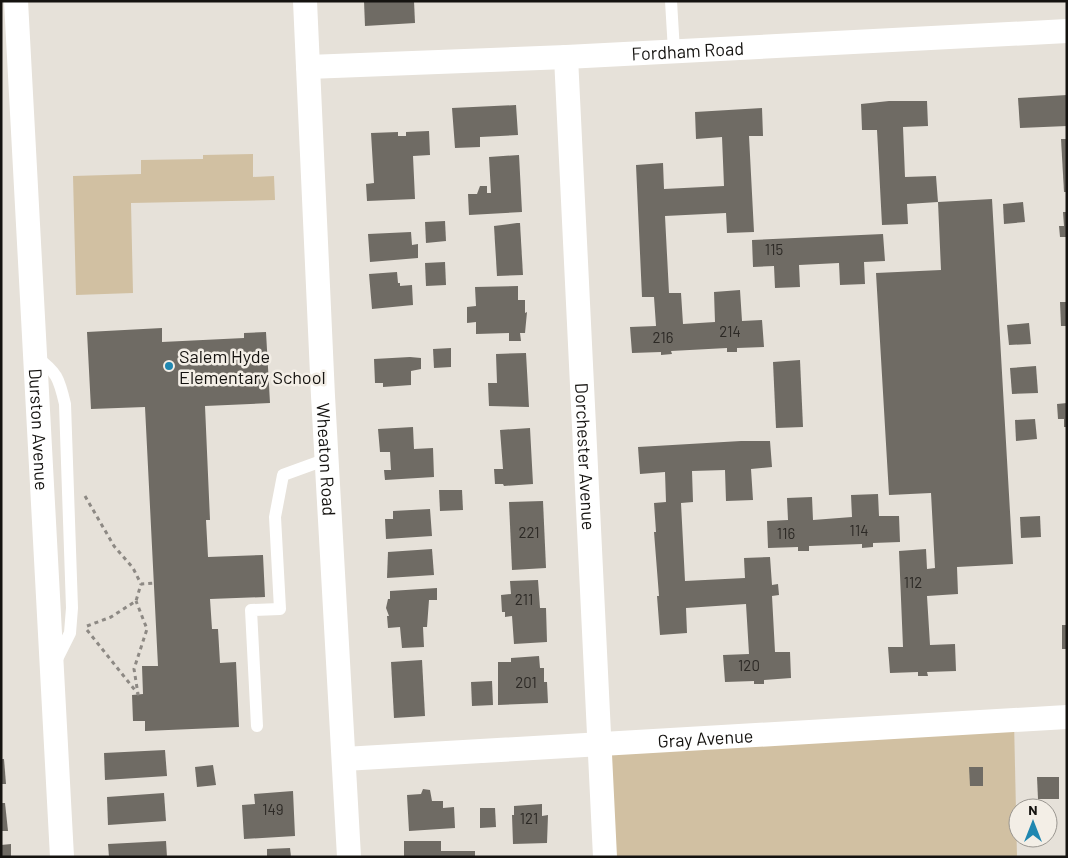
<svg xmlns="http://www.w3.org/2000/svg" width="1068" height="858" font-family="Barlow,sans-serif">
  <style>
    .green { fill: #d1c0a2 }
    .building { fill: #6f6b64 }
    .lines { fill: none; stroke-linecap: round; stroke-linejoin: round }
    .path { stroke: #8d8984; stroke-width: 3; stroke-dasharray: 4 4; stroke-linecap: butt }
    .lane { stroke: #fff; stroke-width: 12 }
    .street { stroke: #fff; stroke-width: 24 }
    .poi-dot { fill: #2087b0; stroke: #f3eee6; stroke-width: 2 }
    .labels { text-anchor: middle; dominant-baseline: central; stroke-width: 5; stroke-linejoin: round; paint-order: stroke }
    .number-label { font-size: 15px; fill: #2c2925 }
    .street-label { font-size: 18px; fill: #151310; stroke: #f3eee6 }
    .poi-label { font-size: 18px; fill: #151310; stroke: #f3eee6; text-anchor: start }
  </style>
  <rect width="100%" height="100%" fill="#e6e1d9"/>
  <g class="green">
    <path d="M253 154V177L274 176 275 200 131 203 133 293 76 295 73 176 141 174V160L203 159V155Z"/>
    <path d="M1014 721 1017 857H605L599 745Z"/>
  </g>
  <g class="building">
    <path d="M364 1H414L415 23 365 26Z"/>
    <path d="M1067 95V126L1020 128 1018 98Z"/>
    <path d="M889 101H927L928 126 903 127 905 177 936 176 938 202 992 199 1013 564 957 567 958 594 927 596 930 645 955 644 956 671 927 672 928 676H918V672L890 673 888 647H903L899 551 926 549 927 569 935 568 931 493 889 495 876 273 941 270 938 202 907 204 908 224 882 225 877 130H862L861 104Z"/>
    <path d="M516 105 518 135 480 137V147L455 148 452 108Z"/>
    <path d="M762 108 763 136H749L754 232 727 233 726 213 665 216 669 293H681L683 324 715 322 714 292 740 290 742 321 762 320 764 347 737 348V352H727V348L671 351 672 354 661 355V352L632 353 630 327 656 326 654 297H642L636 165 663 163 664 189 724 186 722 137 696 139 695 112Z"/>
    <path d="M429 131 430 155 413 156 415 199 367 201 366 184 374 183 371 133 398 132V136H406V132Z"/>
    <path d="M1061 139H1067V192H1064Z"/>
    <path d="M519 155 522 212 469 215 468 194H477L480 186H487V193H491L489 157Z"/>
    <path d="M1023 202 1025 222 1004 224 1003 204Z"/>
    <path d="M1063 212H1067V237H1060L1059 226H1064Z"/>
    <path d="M445 221 446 241 426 243 425 222Z"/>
    <path d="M517 223H520L523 275 497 276 494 226Z"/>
    <path d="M411 232 412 245 418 244V258L370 262 368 234Z"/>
    <path d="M883 234 885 261 864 262 865 284 840 285 839 263 799 265 800 287 775 288 774 266 753 267 752 240Z"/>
    <path d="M445 262 446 285 426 286 425 263Z"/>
    <path d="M397 272 398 283H400V286L412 285 413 305 372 309 369 274Z"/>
    <path d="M518 286V300H525V313L527 312 525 333H520L521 341H509V333L476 334V322L467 323V307L476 306 475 287Z"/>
    <path d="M1060 302H1067V326H1061Z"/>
    <path d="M1029 323 1031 344 1009 345 1007 325Z"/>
    <path d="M162 328V342L244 338V333L266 332 270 403 205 406 210 520H206L208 557 263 555 265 597 210 599 212 629H218L220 663 236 662 239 727 145 731V721H133L132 695 143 694 142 666H158L145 407 91 409 87 332Z"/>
    <path d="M451 348V367L434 368 433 349Z"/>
    <path d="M526 353 529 407 489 406 488 383H497L496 354Z"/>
    <path d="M410 357 421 358V369L411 371V385L383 387V383H375L374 359Z"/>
    <path d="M800 360 803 427 776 428 773 362Z"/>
    <path d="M1036 366 1038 393 1012 394 1010 368Z"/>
    <path d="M1067 403V427H1064V419H1058L1057 404Z"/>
    <path d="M1035 419 1037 439 1016 441 1015 420Z"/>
    <path d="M413 427 414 449 433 448 434 477 385 480 384 470H391L390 452H380L378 429Z"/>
    <path d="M530 428 533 484 504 486 503 484H495L494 469H503L500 430Z"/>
    <path d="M741 441H770L772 467 751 469 753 500 726 501 725 470 692 471 693 502 681 503 685 581 745 578 744 558 770 557 772 585 778 584 779 595 772 596 775 652H790L791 678 764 680V684H754V681L725 682 723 655 749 654 746 604 686 608 687 633 660 635 657 596H659L654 532H656L654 503 666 502 665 472 640 474 638 447Z"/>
    <path d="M439 490H462L463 510 440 511Z"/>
    <path d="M878 494 879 516H899L900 542 873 543V547L862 548V544L809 546V551H798V547L768 548 767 521 788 520 787 498 812 497 813 520 852 517 851 495Z"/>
    <path d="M543 501 546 568 512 570 509 502Z"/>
    <path d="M430 509 432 536 386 539 385 519H393V511Z"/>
    <path d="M1040 516 1041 537 1021 538 1020 517Z"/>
    <path d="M432 549 434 575 387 578 388 552Z"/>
    <path d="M538 580 540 608H546L547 642 514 644 512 616 505 617V612H502L501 595 511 594 510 581Z"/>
    <path d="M437 588V600H429L427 627H423L424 647 402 648 400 627 388 628 387 616H389L386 608 388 599H390V591Z"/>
    <rect x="1062" y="625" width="5" height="24"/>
    <path d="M539 656 540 668H544V682H547L548 703 498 705V662H511V658Z"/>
    <path d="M422 660 425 716 394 718 391 662Z"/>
    <path d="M492 681 493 705 472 706 471 682Z"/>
    <path d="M165 750 167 776 105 780 104 753Z"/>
    <path d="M1 759H4L6 784H1Z"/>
    <path d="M213 765 216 785 197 787 195 767Z"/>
    <path d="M969 767H983V786H970Z"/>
    <path d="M1037 777H1059V799H1038Z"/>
    <path d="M423 789 430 790 432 801H443V808L454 807 455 828 409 831 407 795 421 794Z"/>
    <path d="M293 791 295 836 244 839 242 805 255 804 254 794Z"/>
    <path d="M164 793 166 821 108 825 107 797Z"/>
    <path d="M1 803H5L8 831H1Z"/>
    <path d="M542 804V816L548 815 547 843 513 844 512 815H514V806Z"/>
    <path d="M480 808H495L496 827 480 828Z"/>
    <path d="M166 841 167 857H109L108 844Z"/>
    <path d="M404 841H441V851H475V857H404Z"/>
    <path d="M11 844V857H1V845Z"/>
    <path d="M290 848 291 857H267V849Z"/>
  </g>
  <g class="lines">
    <g class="path">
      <path d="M85 496 114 546 133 568 141 584 154 583"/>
      <path d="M87 626 111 617 136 601 141 584"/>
      <path d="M87 630 138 694 134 669 147 629 136 601"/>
    </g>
    <g class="lane">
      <path d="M671 1 674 51"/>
      <path d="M35 356C57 372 59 378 65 404L72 608 70 633 55 663"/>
      <path d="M257 726 251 610 280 609 275 517 283 475 327 459"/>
    </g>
    <g class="street">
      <path id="s1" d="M16 1 62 857"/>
      <path id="s2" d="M305 1 323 396 349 857"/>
      <path id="s3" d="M566 57 605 857"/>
      <path id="s4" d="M308 67 566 57 1067 31"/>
      <path id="s5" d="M344 759 1067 717"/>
    </g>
  </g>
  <circle class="poi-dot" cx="169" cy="366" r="5"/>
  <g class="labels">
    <g class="number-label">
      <text x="774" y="249">115</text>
      <text x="730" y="331">214</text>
      <text x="663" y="337">216</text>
      <text x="859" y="530">114</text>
      <text x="529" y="532">221</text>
      <text x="786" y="533">116</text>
      <text x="913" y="582">112</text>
      <text x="524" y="599">211</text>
      <text x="749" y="665">120</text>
      <text x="526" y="682">201</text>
      <text x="273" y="809">149</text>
      <text x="529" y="818">121</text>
    </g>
    <g class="street-label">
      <text stroke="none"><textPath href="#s4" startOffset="380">Fordham Road</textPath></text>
      <text stroke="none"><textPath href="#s1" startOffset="429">Durston Avenue</textPath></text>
      <text stroke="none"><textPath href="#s3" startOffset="400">Dorchester Avenue</textPath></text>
      <text stroke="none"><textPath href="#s2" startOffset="459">Wheaton Road</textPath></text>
      <text stroke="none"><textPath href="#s5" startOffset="362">Gray Avenue</textPath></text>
    </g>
    <g class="poi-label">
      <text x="179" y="356">Salem Hyde<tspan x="179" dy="21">Elementary School</tspan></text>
    </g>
  </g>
  <rect width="1068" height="858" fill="none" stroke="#151310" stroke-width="5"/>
  <g transform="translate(1033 823)"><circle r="24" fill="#f3eee6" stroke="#9a9690"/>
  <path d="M0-4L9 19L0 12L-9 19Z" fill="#2087b0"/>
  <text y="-8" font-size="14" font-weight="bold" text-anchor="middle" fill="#151310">N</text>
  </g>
</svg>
